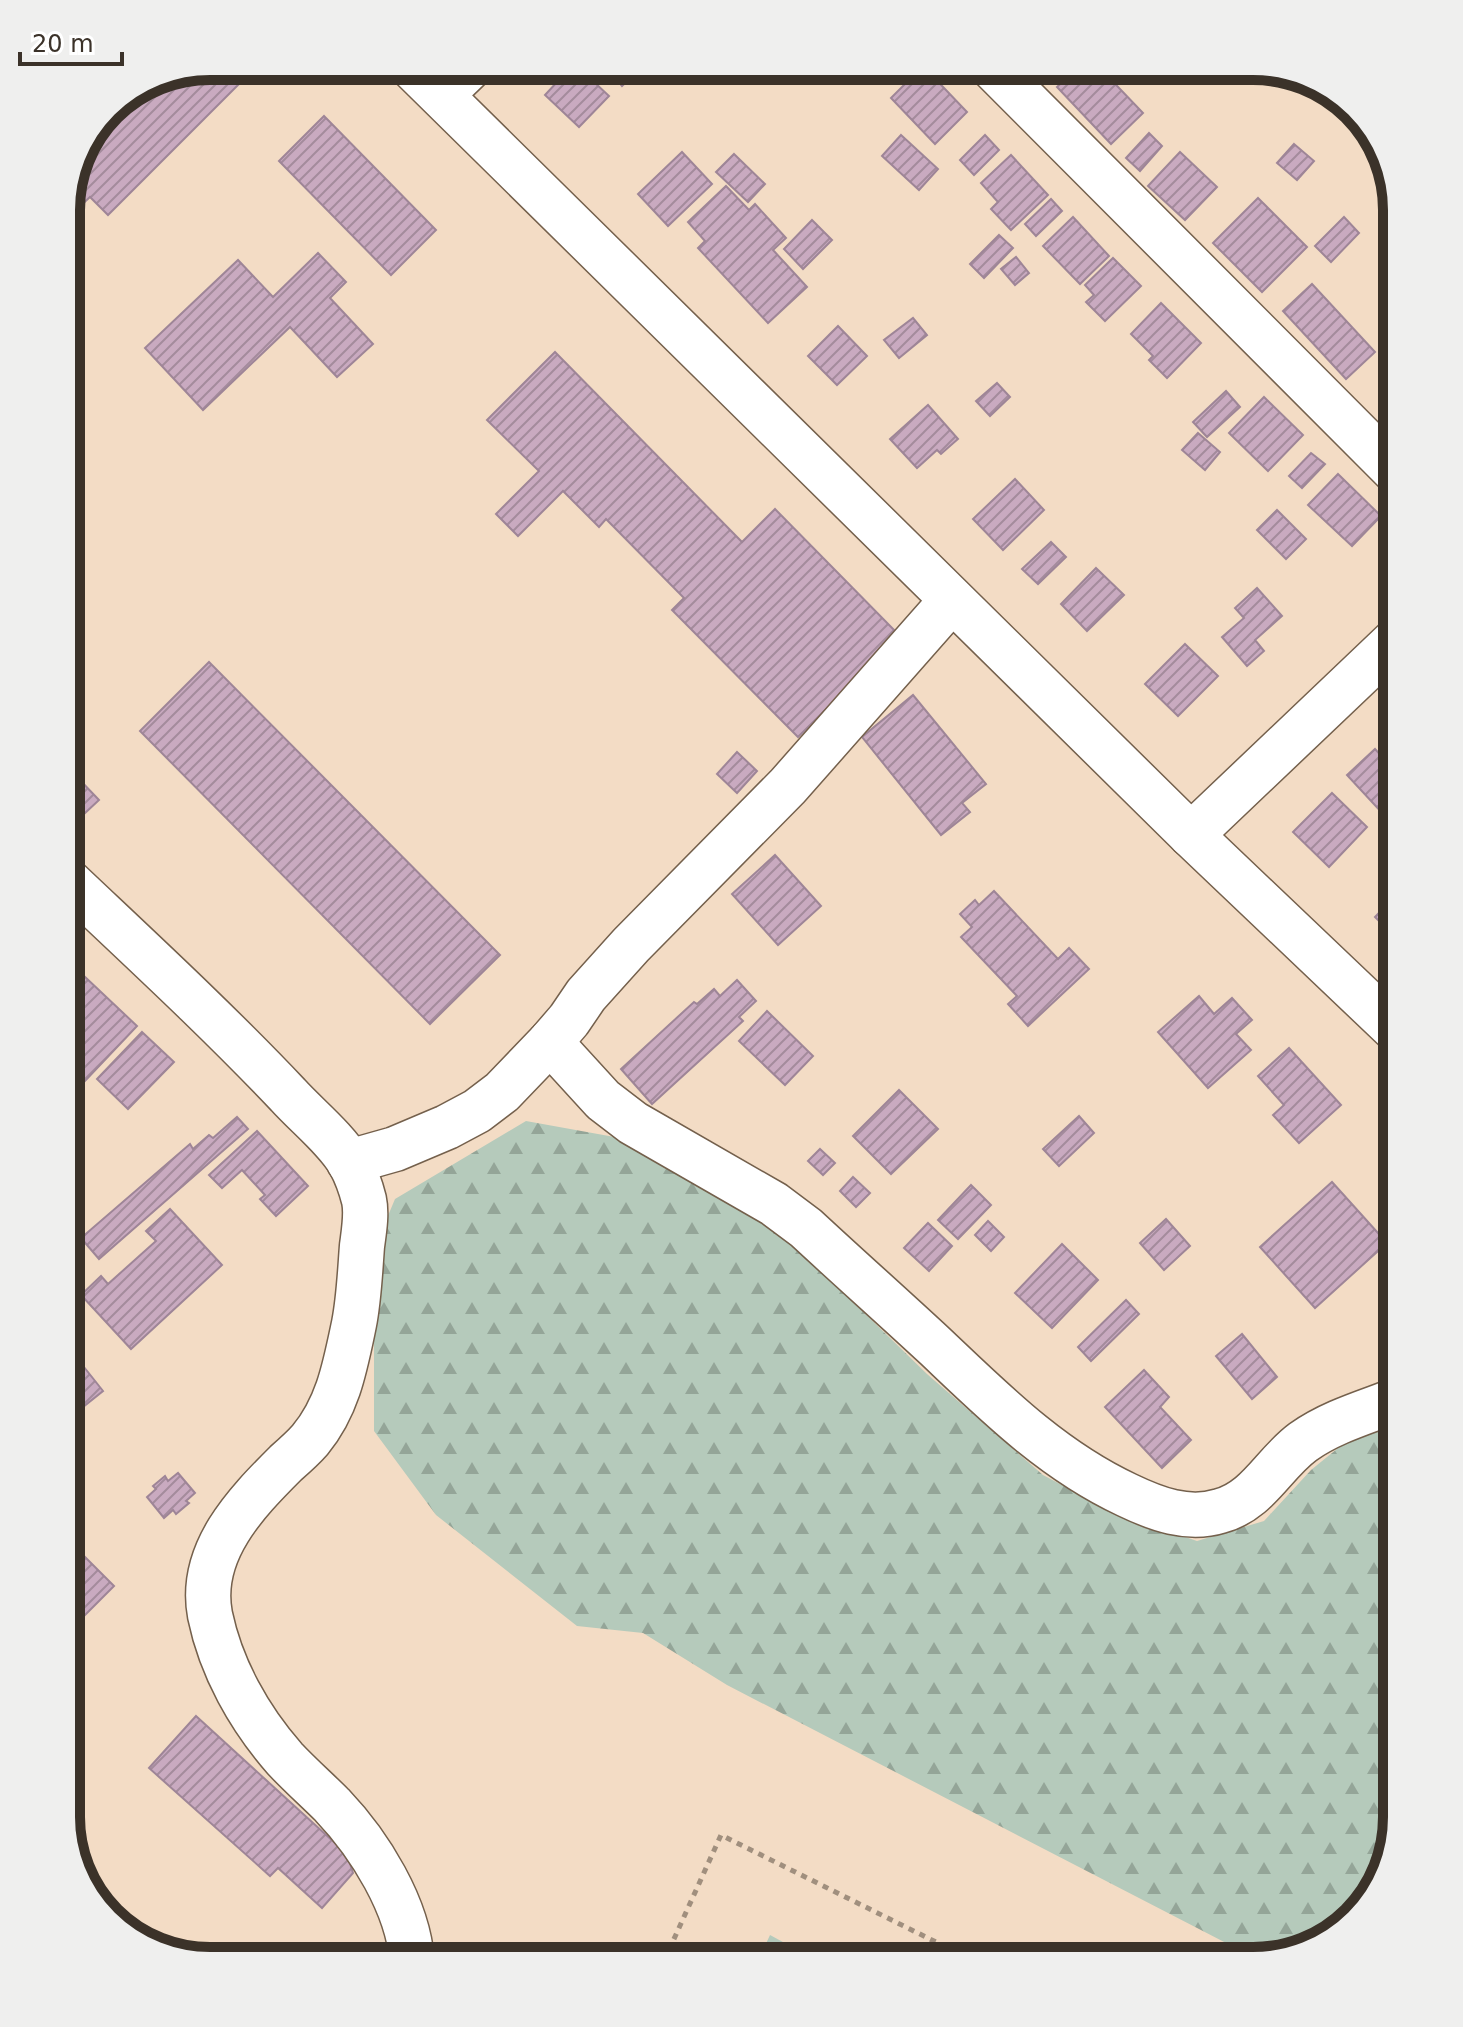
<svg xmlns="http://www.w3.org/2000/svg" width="1463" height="2027" font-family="'DejaVu Sans',sans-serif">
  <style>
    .forest { fill: url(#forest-firs) }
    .building { fill: url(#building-hatch); stroke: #9e8597; stroke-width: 2 }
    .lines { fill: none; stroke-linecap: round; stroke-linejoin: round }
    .minor-casing { stroke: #74604c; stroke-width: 47 }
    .path { stroke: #a08f7e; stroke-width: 5; stroke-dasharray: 6 6; stroke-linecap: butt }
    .minor { stroke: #fff; stroke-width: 44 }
    .rim { fill: none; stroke: #3b3229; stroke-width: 10 }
  </style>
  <defs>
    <pattern id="forest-firs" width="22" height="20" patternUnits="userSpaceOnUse" patternTransform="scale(2)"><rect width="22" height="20" fill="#b5cabb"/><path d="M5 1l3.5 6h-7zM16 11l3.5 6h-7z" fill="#94a598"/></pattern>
    <pattern id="building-hatch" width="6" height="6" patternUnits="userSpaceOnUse" patternTransform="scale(2)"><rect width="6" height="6" fill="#c9aac0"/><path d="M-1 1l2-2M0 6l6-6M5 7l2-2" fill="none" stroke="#a48b9c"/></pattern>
  </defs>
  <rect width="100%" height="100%" fill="#f3dcc5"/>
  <g class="forest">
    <path d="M526 1121 620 1138 761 1213 809 1253 848 1297 927 1374 1043 1475 1113 1512 1197 1541 1264 1521 1311 1470 1348 1440 1397 1423V1817L1377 1889 1325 1941 1259 1960 727 1685 643 1633 577 1626 436 1515 374 1431V1249L395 1199Z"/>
    <path d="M770 1935 818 1961H758Z"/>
  </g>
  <g class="building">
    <path d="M210 66H233L245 78 108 215 90 197 76 210 67 201 81 187 72 178 76 163 150 89Z"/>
    <path d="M572 66H577L609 96 579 127 545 95Z"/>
    <path d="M605 66H643L622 86Z"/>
    <path d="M923 66 967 112 935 144 891 98Z"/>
    <path d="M1079 66H1098L1143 113 1111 144 1057 87Z"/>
    <path d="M324 116 436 230 391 275 279 161Z"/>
    <path d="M1149 133 1162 146 1140 171 1126 158Z"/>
    <path d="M901 135 938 169 919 190 882 156Z"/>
    <path d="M985 135 999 150 974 175 960 160Z"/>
    <path d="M1294 144 1314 161 1297 180 1277 163Z"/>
    <path d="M682 152 712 184 668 226 638 194Z"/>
    <path d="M1180 152 1217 187 1185 220 1148 186Z"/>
    <path d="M734 154 765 184 748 202 716 172Z"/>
    <path d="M1011 155 1048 195 1011 230 991 209 998 202 981 183Z"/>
    <path d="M726 186 749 210 755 204 786 238 773 250 807 287 768 323 698 248 705 241 688 222Z"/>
    <path d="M1258 198 1307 247 1262 292 1213 243Z"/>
    <path d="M1051 199 1062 211 1036 236 1025 224Z"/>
    <path d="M1395 204 1397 210V223L1387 213Z"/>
    <path d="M1073 217 1109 256 1080 284 1043 246Z"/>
    <path d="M1344 217 1359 233 1331 262 1315 246Z"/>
    <path d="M812 220 832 240 803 269 784 249Z"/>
    <path d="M999 235 1013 248 984 278 970 264Z"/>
    <path d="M318 253 346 282 330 298 373 344 337 377 290 327 203 410 145 348 238 260 273 297Z"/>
    <path d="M1016 257 1029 273 1015 285 1001 269Z"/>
    <path d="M1113 258 1141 286 1105 321 1086 302 1094 295 1085 285Z"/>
    <path d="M1312 284 1375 352 1346 379 1283 311Z"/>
    <path d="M1161 303 1201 343 1167 378 1149 360 1153 356 1131 334Z"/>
    <path d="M913 318 927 335 899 358 884 340Z"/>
    <path d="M838 326 867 356 837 385 808 356Z"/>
    <path d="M555 352 742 542 775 509 900 636 798 737 672 610 684 598 606 519 599 527 563 491 518 536 496 514 539 471 487 420Z"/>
    <path d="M997 383 1010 397 990 416 976 401Z"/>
    <path d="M1226 391 1240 407 1207 437 1193 422Z"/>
    <path d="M1264 397 1303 435 1268 471 1229 433Z"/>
    <path d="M928 405 958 439 941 454 937 450 917 468 890 439Z"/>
    <path d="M1198 433 1220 452 1205 470 1182 450Z"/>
    <path d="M1311 453 1325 464 1302 488 1289 476Z"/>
    <path d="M1338 474 1381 516 1352 546 1308 505Z"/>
    <path d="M1015 479 1044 510 1003 550 973 519Z"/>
    <path d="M1277 510 1306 539 1286 559 1257 530Z"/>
    <path d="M1051 542 1066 557 1038 584 1022 569Z"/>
    <path d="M1096 568 1124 595 1087 631 1061 604Z"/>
    <path d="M1257 588 1282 616 1255 640 1264 651 1247 666 1222 637 1244 618 1235 608Z"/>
    <path d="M1185 644 1218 676 1178 716 1145 684Z"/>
    <path d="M209 662 500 955 430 1024 140 731Z"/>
    <path d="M913 695 986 784 962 803 970 812 941 835 862 737Z"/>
    <path d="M1375 749 1397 773V829L1347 775Z"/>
    <path d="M737 752 757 771 737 793 717 774Z"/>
    <path d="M77 777 99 800 85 813 66 794V787Z"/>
    <path d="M1332 793 1367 827 1329 867 1293 832Z"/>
    <path d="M775 855 821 906 778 945 732 894Z"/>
    <path d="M994 891 1058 959 1069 948 1089 969 1028 1026 1008 1004 1017 996 961 937 972 927 960 914 975 900 979 905Z"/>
    <path d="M1397 894V939L1375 917Z"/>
    <path d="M66 959 137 1026 66 1101Z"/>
    <path d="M737 980 756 1001 739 1017 743 1021 652 1104 621 1069 694 1002 697 1004 714 989 720 996Z"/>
    <path d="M1199 996 1214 1014 1232 998 1252 1020 1236 1034 1251 1050 1208 1088 1158 1032Z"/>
    <path d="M767 1011 813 1056 785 1085 739 1041Z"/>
    <path d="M142 1032 174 1062 128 1109 97 1079Z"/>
    <path d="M1289 1048 1341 1105 1299 1143 1273 1115 1284 1105 1258 1076Z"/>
    <path d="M899 1090 938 1129 891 1174 853 1136Z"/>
    <path d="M1079 1116 1094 1133 1059 1166 1043 1149Z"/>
    <path d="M237 1117 248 1129 99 1259 81 1238 190 1144 193 1149 209 1135 213 1138Z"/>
    <path d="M257 1131 308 1186 276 1216 260 1199 265 1195 242 1170 222 1188 209 1175Z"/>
    <path d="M820 1149 835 1163 823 1175 808 1161Z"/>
    <path d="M853 1177 870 1193 856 1207 840 1191Z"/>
    <path d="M1332 1182 1387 1243 1315 1308 1260 1247Z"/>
    <path d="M971 1185 991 1205 958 1239 938 1220Z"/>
    <path d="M170 1209 222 1265 131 1349 81 1295 101 1276 108 1284 156 1241 146 1231Z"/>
    <path d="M1166 1219 1190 1246 1164 1270 1140 1243Z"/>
    <path d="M988 1221 1004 1237 991 1251 975 1235Z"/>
    <path d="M928 1223 952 1246 929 1271 904 1248Z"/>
    <path d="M1062 1244 1098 1280 1052 1328 1015 1293Z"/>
    <path d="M1126 1300 1139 1314 1091 1361 1078 1347Z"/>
    <path d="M1242 1334 1277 1377 1252 1399 1216 1356Z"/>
    <path d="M80 1362 103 1391 83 1407 66 1386V1374Z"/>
    <path d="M1144 1370 1169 1397 1160 1407 1191 1440 1162 1468 1105 1407Z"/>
    <path d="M178 1473 195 1493 186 1501 189 1503 176 1514 173 1510 164 1518 147 1497 156 1489 153 1486 165 1476 168 1481Z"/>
    <path d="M66 1538 114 1586 66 1634Z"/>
    <path d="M196 1716 347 1854 353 1873 322 1908 278 1868 270 1876 149 1768Z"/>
  </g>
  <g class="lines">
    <g class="minor-casing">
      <g id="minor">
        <path d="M411 66 1191 835 1397 1031"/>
        <path d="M991 66 1397 473"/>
        <path d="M441 95 471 66"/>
        <path d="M1191 835 1397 639"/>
        <path d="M66 879C141 950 217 1020 288 1095 307 1116 336 1139 350 1163 356 1174 361 1188 364 1200 367 1214 364 1231 362 1246 360 1272 359 1299 354 1324 345 1367 338 1406 310 1440 303 1448 294 1456 286 1463 246 1503 198 1552 210 1615 221 1668 249 1718 285 1759 300 1775 317 1790 332 1805 370 1845 408 1906 412 1961"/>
        <path d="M550 1042 603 1100 633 1123 774 1204 806 1228C849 1268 893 1307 936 1347 995 1403 1052 1460 1127 1495 1156 1509 1188 1521 1220 1511 1258 1501 1273 1464 1303 1442 1331 1422 1366 1412 1397 1400"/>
        <path d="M349 1162 395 1149 447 1127 477 1111 502 1092 550 1042 569 1020 586 995 631 945 788 786 952 600"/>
      </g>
    </g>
    <path class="path" d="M664 1961 721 1835 974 1961"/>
    <use href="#minor" class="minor"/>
  </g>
  <path d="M0 0H1463V2027H0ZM210 80H1253A130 130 0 0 1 1383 210V1817A130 130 0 0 1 1253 1947H210A130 130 0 0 1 80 1817V210A130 130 0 0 1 210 80Z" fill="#efefee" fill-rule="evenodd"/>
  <path class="rim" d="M210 80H1253A130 130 0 0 1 1383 210V1817A130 130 0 0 1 1253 1947H210A130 130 0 0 1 80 1817V210A130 130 0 0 1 210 80Z"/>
  <path d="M20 52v12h102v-12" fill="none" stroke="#3b3229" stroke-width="4"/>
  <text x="32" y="52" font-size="24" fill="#3b3229" stroke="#ffffff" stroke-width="6" paint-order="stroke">20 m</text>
</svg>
